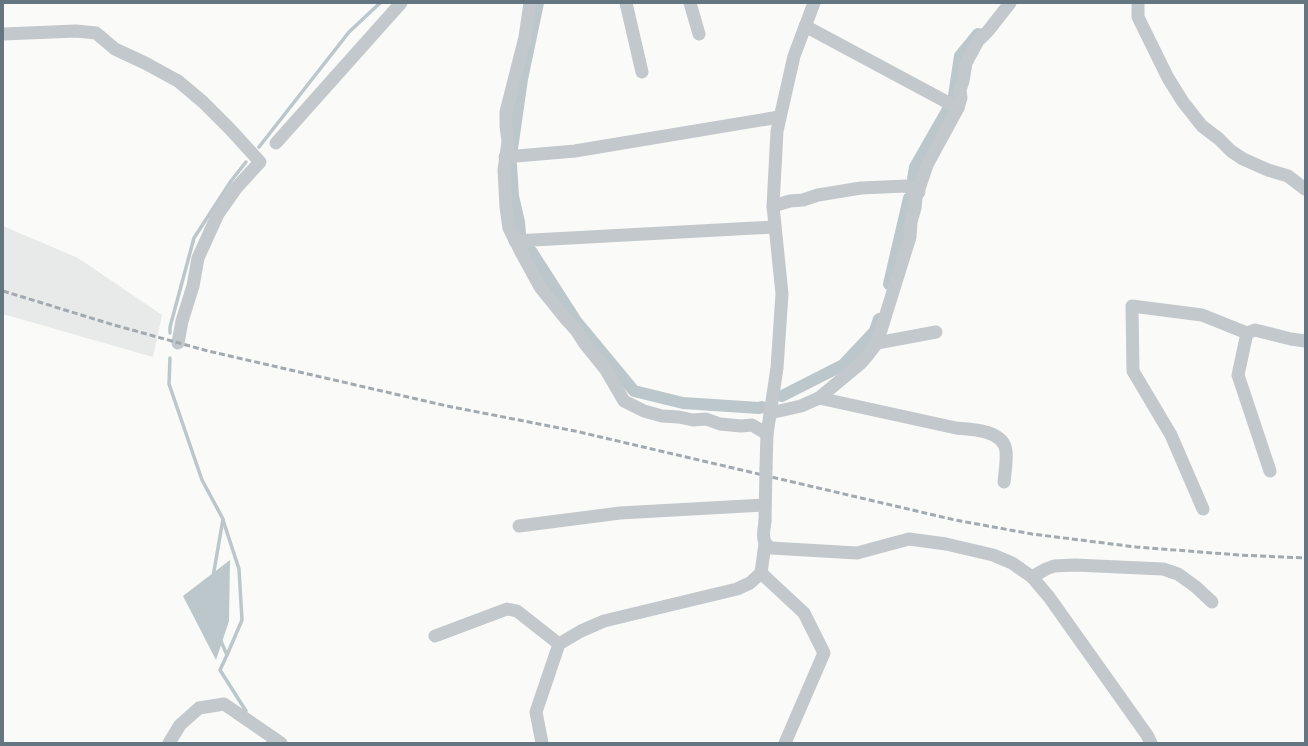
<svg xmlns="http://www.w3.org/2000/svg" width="1308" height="746" font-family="Ubuntu,sans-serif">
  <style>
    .built { fill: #e8e9e9 }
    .water { fill: #bbc7cb }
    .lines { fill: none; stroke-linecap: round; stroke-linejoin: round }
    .stream { stroke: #bbc7cb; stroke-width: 3.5 }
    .canal { stroke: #bbc7cb; stroke-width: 12 }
    .street { stroke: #c3c8cc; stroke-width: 13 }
    .rail { stroke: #a2aab0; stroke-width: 3; stroke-dasharray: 6 3; stroke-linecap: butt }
    .street-bridge { stroke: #c3c8cc; stroke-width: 13 }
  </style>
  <rect width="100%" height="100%" fill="#fafaf8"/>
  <path class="built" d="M3 226 78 258 162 315 153 357 3 314Z"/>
  <path class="water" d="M230 560 229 621 216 660 183 596Z"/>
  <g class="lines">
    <g class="stream">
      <path d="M259 147 349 32 380 3"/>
      <path d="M170 333V327L194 238 231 181 246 162"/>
      <path d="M170 358 169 384 202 480 223 519 213 577"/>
      <path d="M223 520 239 569 242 620 227 655"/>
      <path d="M220 639 227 655 220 670 246 711"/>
      <path d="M268 742 269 743"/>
    </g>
    <g class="canal">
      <path d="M954 96 960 56 978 34"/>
      <path d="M512 149 522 79 538 3"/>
      <path d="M511 165 513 196 519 222 520 234"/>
      <path d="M913 179 915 167 947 111"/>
      <path d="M531 251 576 321 634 391 683 403 759 408 762 407"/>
      <path d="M889 284 909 198"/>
      <path d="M782 396 843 365 875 331 879 319"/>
    </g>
    <g class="street">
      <path d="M530 3 525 37 506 112V126L508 142 504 170 506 207 509 228 522 254 540 287 565 318 576 330 585 344 606 370 624 401 644 411 662 416 679 417 693 420 706 419 720 424 741 426 752 425 767 434"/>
      <path d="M626 3 642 72"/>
      <path d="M690 3 699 34"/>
      <path d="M1138 3V17L1168 78 1183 102 1202 126 1219 139 1231 151 1243 159 1268 170 1288 176 1305 189"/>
      <path d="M805 26 958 108"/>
      <path d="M3 34 76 31 96 33 115 49 145 63 178 81 203 102 230 129 260 162 237 187 218 214 198 258 193 286 182 321 178 343"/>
      <path d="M276 143 401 3"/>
      <path d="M505 157 575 151 779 117"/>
      <path d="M773 206 790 201 803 200 818 195 861 188 906 186 919 192"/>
      <path d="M515 241 775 227"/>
      <path d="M877 343 936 332"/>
      <path d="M819 398 956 428C971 429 1004 430 1006 451 1007 460 1005 472 1004 482"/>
      <path d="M770 413 801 406 819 398 861 363 867 356 877 343 910 237 911 222 915 208 916 198 927 165 958 108 961 98 960 90 963 81 966 63 978 41 988 31 1010 3"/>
      <path d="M766 468 767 434 777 368 782 294 773 206 777 131 794 56 814 3"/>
      <path d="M1270 471 1238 375 1247 333 1255 330 1291 339 1305 341"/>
      <path d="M1203 509 1171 435 1133 371 1132 306 1202 315 1247 333"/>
      <path d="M765 521C764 531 760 542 771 548L857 553 909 539 946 544 993 555 1012 563 1032 577 1049 597 1147 735 1151 743"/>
      <path d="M519 526 620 513 765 505"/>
      <path d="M761 573 804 613 824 653 785 743"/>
      <path d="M1032 577 1046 569 1054 566 1075 565 1163 569 1178 574 1196 587 1212 602"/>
      <path d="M435 636 507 609 517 611 559 644"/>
      <path d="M169 743 180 725 199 708 224 704 281 743"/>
      <path d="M542 743 536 712 559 644 581 631 604 621 737 589 750 583 761 573 765 544"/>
    </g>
    <path class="rail" d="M3 291 114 325 208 351 447 406 575 431 955 520 1032 534 1136 547 1239 555 1305 558"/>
    <path class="street-bridge" d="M765 521 766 468"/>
  </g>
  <rect width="1308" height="746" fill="none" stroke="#657683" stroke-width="8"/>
</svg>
